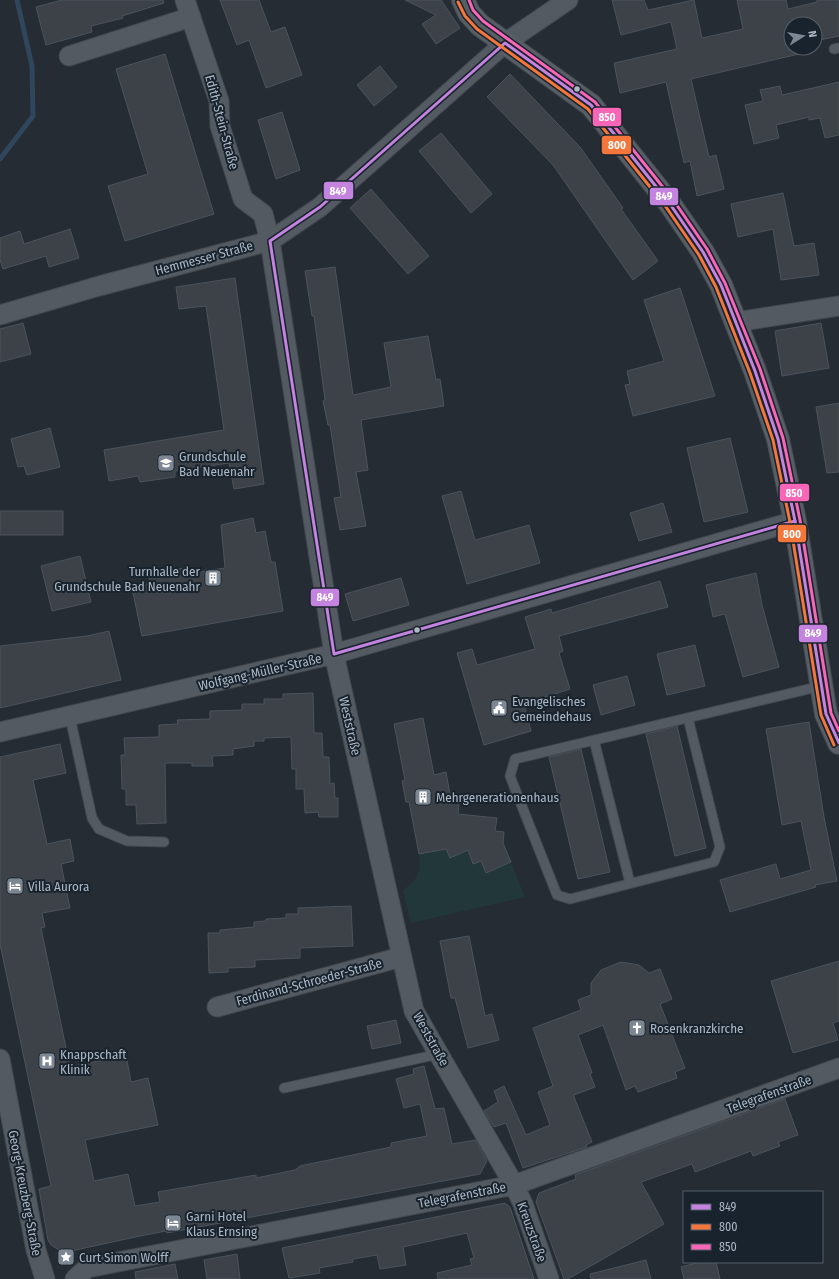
<svg xmlns="http://www.w3.org/2000/svg" width="839" height="1279" font-family="'Fira Sans Condensed',sans-serif">
  <style>
    .green { fill: #223739 }
    .lines { fill: none; stroke-linecap: round; stroke-linejoin: round }
    .stream { stroke: #30465d; stroke-width: 5 }
    .building { fill: #3c4248; stroke: #4c535b }
    .lane-casing { stroke: #42484e; stroke-width: 11 }
    .street-casing { stroke: #42484e; stroke-width: 21 }
    .secondary-casing { stroke: #42484e; stroke-width: 24 }
    .lane { stroke: #545a62; stroke-width: 9 }
    .street { stroke: #545a62; stroke-width: 19 }
    .secondary { stroke: #585e66; stroke-width: 22 }
    .bus-1-casing { stroke: #18232d; stroke-width: 6 }
    .bus-2-casing { stroke: #18232d; stroke-width: 6 }
    .bus-3-casing { stroke: #18232d; stroke-width: 6 }
    .bus-1 { stroke: #c483df; stroke-width: 3 }
    .bus-2 { stroke: #f5763a; stroke-width: 3 }
    .bus-3 { stroke: #fa66b7; stroke-width: 3 }
    .bus-dot { fill: #adb8c6; stroke: #18232d; stroke-width: 1.5 }
    .labels { text-anchor: middle; dominant-baseline: central; stroke-width: 4; stroke-linejoin: round; paint-order: stroke }
    .street-label { font-size: 13px; fill: #adb8c6; stroke: #18232d }
    .poi-label { font-size: 13px; fill: #adb8c6; stroke: #18232d; text-anchor: start }
    .line-badge { stroke: #18232d; stroke-width: 1.5 }
    .badge-label { font-size: 11px; text-anchor: middle; font-weight: bold; fill: #fff }
  </style>
  <rect width="100%" height="100%" fill="#252c33"/>
  <path class="green" d="M446 849 450 857 468 850 473 864 481 861 486 872 511 862 525 897 411 923 403 890C418 879 421 873 419 854Z"/>
  <g class="lines">
    <path class="stream" d="M0 159 33 116 32 66 17 0"/>
  </g>
  <g class="building">
    <path d="M62 0H163L164 3 122 16 123 18 91 26 92 32 46 45 36 7Z"/>
    <path d="M220 0H259L271 32 285 27 302 75 266 88 249 40 237 45Z"/>
    <path d="M405 0H441L460 28 436 44 422 24 436 15Z"/>
    <path d="M612 0H644L648 10 694 0 702 38 743 29 737 0H786L788 9 817 2V0H839V36L815 41V24H791V48H798L799 54 691 79 709 157 716 155 724 189 697 196 690 161 684 163 666 82 620 93 614 63 677 49 671 22 621 35Z"/>
    <path d="M165 54 214 214 125 241 108 186 148 174 116 69Z"/>
    <path d="M380 66 397 87 374 106 357 85Z"/>
    <path d="M510 74 580 147 623 208 621 209 658 261 633 280 553 165 487 97Z"/>
    <path d="M839 82V135L825 138 820 118 809 120V117L776 125 779 138 754 144 745 105 763 101 760 90 780 86 782 95Z"/>
    <path d="M282 112 300 170 276 179 258 120Z"/>
    <path d="M441 133 492 194 471 213 419 151Z"/>
    <path d="M371 189 429 256 408 274 350 208Z"/>
    <path d="M783 193 794 246 814 243 819 275 781 280 773 229 738 237 731 204Z"/>
    <path d="M70 229 79 258 49 267 46 256 3 269 0 260V238L20 231 24 244Z"/>
    <path d="M335 267 353 395 391 387 384 343 428 336 436 380 440 379 444 406 361 420 368 470 356 472 366 526 340 530 334 498 341 497 330 425H328L323 401 325 400 314 316H312L305 271Z"/>
    <path d="M235 278 264 484 234 489 229 463 175 471V477L140 482 138 476 109 481 104 450 224 430 206 306 179 309 176 287Z"/>
    <path d="M680 288 715 396 633 416 625 385 630 384 627 371 664 361 644 300Z"/>
    <path d="M23 323 31 354 0 362V329Z"/>
    <path d="M821 323 829 368 782 376 775 331Z"/>
    <path d="M839 403V472L827 473 816 407Z"/>
    <path d="M50 428 60 467 27 475 24 466 18 467 11 439Z"/>
    <path d="M730 438 748 512 704 522 687 448Z"/>
    <path d="M461 491 475 540 529 525 540 563 467 584 442 496Z"/>
    <path d="M663 503 672 532 639 541 630 513Z"/>
    <rect x="0" y="511" width="63" height="24"/>
    <path d="M253 518 256 533 265 531 271 562H275L283 611 142 636 132 588 150 583 148 573 185 568 186 574 225 568 221 525Z"/>
    <path d="M80 556 91 602 52 611 41 566Z"/>
    <path d="M756 573 762 605 779 667 743 677 725 614 713 617 706 585Z"/>
    <path d="M401 578 409 605 353 621 345 594Z"/>
    <path d="M660 581 668 607 559 636 563 651 559 653 570 689 524 704 531 731 484 745 457 653 472 649 477 665 535 649 525 617 551 609 552 613Z"/>
    <path d="M109 631 121 680 0 708V646L87 636Z"/>
    <path d="M695 645 705 686 667 695 657 654Z"/>
    <path d="M627 676 635 705 601 715 593 685Z"/>
    <path d="M313 693 314 733H322L323 757H329L330 784 334 783 335 798H338V817H319L318 812 305 813 304 789H296V769H292L291 737 264 738V741H254V746L233 749V755L212 756 213 766H192V763H165L166 823 137 824 136 805H126V789H122L121 755H125L124 738 159 737V725L178 724 177 720 210 719V711L242 710V704H264V699H283V694Z"/>
    <path d="M423 718 434 775 446 772 451 800 459 802 458 814 497 818 495 831 504 832 503 843 511 862 486 873 481 861 473 864 468 850 450 858 446 849 419 854 409 802H406L402 781 405 780 394 724Z"/>
    <path d="M809 722 824 817 837 881 815 885 816 887 730 912 720 880 776 864 780 879 811 870 801 821 782 825 766 729Z"/>
    <path d="M677 726 706 848 675 856 646 734Z"/>
    <path d="M60 744 66 773 33 780 47 844 70 839 74 861 61 864 70 908 42 913 45 927 41 928 70 1067 126 1055 131 1082 148 1078 158 1125 85 1140 94 1181 128 1174 135 1206 160 1202 158 1192 256 1175V1178L295 1170 300 1166 391 1147V1143L427 1136 420 1104 404 1108 396 1079 414 1074 413 1069 424 1066 435 1109 444 1108 452 1144 476 1140 487 1161 480 1174 167 1233 166 1231 140 1236 71 1251 59 1250 51 1245 48 1240 39 1189 51 1186 0 944V757Z"/>
    <path d="M581 749 610 872 578 879 549 757Z"/>
    <path d="M351 906 353 946 300 948V958L255 960V967L228 968V972L209 973 208 933H220V930L254 927V922L266 921V919L286 918V914H298V908Z"/>
    <path d="M469 936 485 1016 492 1014 499 1040 468 1048 455 998H451L440 941Z"/>
    <path d="M839 961V1021L833 1023 838 1040 793 1053 771 981Z"/>
    <path d="M621 962 639 965 649 973 660 969 672 999 660 1004 685 1068 675 1072 677 1078 638 1092 635 1086 626 1090 603 1025 578 1035 592 1073 590 1074 595 1087 574 1095V1097L592 1142 586 1145 587 1147 523 1168 506 1123 494 1127 484 1111 498 1102 494 1091 504 1086 526 1135 550 1125 538 1092 553 1086 533 1028 581 1010 578 1000 591 995V983L601 970Z"/>
    <path d="M396 1020 401 1043 372 1049 367 1026Z"/>
    <path d="M785 1099 798 1135 778 1142 780 1146 753 1156 751 1151 695 1172 692 1164 641 1182 664 1224 568 1279H564L536 1202 539 1193 576 1179 575 1175Z"/>
    <path d="M505 1203 510 1207 534 1279H438L437 1273 472 1265 470 1259 474 1258 467 1233 403 1247 406 1265 380 1269 377 1255 353 1259V1262L319 1268 320 1273 289 1278 282 1248Z"/>
    <path d="M237 1254 240 1279H207L204 1260Z"/>
    <path d="M646 1260 651 1279H591L590 1274Z"/>
    <path d="M700 1262H716L720 1279H684L681 1267Z"/>
    <path d="M175 1264 178 1279H136L135 1272Z"/>
  </g>
  <g class="lines">
    <g class="lane-casing">
      <g id="lane">
        <path d="M834 49 839 48"/>
        <path d="M70 717 92 818 99 829 127 841 164 842"/>
        <path d="M688 718 720 847 714 862 570 899 557 895 510 776 515 759 821 686"/>
        <path d="M594 740 630 883"/>
        <path d="M284 1088 439 1054"/>
      </g>
    </g>
    <g class="street-casing">
      <g id="street">
        <path d="M185 0 219 101 220 126 243 199 263 214 270 241 334 654 414 1011 514 1185 523 1204 549 1279"/>
        <path d="M69 56 191 17"/>
        <path d="M0 315 99 286 270 241 320 207 505 43 568 0"/>
        <path d="M736 322 839 306"/>
        <path d="M0 732 334 654 795 521"/>
        <path d="M217 1007 401 957"/>
        <path d="M0 1059 36 1250 45 1279"/>
        <path d="M75 1279 87 1268 514 1185 839 1068"/>
      </g>
    </g>
    <g class="secondary-casing">
      <path id="secondary" d="M463 0 469 13 480 25 591 105 670 204 703 252 721 285 755 371 778 439 795 521 826 714 839 743"/>
    </g>
    <use href="#lane" class="lane"/>
    <use href="#street" class="street"/>
    <use href="#secondary" class="secondary"/>
    <g class="bus-1-casing">
      <g id="bus-1">
        <path d="M505 43 591 105 670 204 703 252 721 285 755 371 778 439 795 521 334 654 270 241 320 207Z"/>
        <path d="M795 521 826 714 839 743"/>
      </g>
    </g>
    <g class="bus-2-casing">
      <path id="bus-2" d="M458 2 465 16 477 29 588 109 666 207 699 255 716 287 750 373 773 440 790 522 821 715 834 745"/>
    </g>
    <g class="bus-3-casing">
      <path id="bus-3" d="M469 0 473 10 483 21 595 102 674 201 707 249 725 283 760 369 783 438 800 520 831 713 839 731"/>
    </g>
    <use href="#bus-1" class="bus-1"/>
    <use href="#bus-2" class="bus-2"/>
    <use href="#bus-3" class="bus-3"/>
  </g>
  <defs>
    <g id="school-square" transform="scale(0.9)"><rect x="-9" y="-9" width="18" height="18" rx="4" fill="#7d8793" stroke="#18232d"/><path d="M0-5L7-2L0 1L-7-2ZM-4 1L0 2.5L4 1V4Q0 6-4 4Z" fill="#fff"/></g>
    <g id="building-square" transform="scale(0.9)"><rect x="-9" y="-9" width="18" height="18" rx="4" fill="#7d8793" stroke="#18232d"/><path d="M-4-6H4V6H1V3H-1V6H-4ZM-2.5-4.3h1.7v1.8h-1.7ZM.8-4.3h1.7v1.8H.8ZM-2.5-1h1.7V.8h-1.7ZM.8-1h1.7V.8H.8Z" fill="#fff"/></g>
    <g id="civic-square" transform="scale(0.9)"><rect x="-9" y="-9" width="18" height="18" rx="4" fill="#7d8793" stroke="#18232d"/><path d="M-.6-6.5H3V-4.5H.6V-3L4-1V1h2V6H-6V1h2V-1L-.6-3ZM-1.2 2.5V6h2.4V2.5Z" fill="#fff"/></g>
    <g id="hotel-square" transform="scale(0.9)"><rect x="-9" y="-9" width="18" height="18" rx="4" fill="#7d8793" stroke="#18232d"/><path d="M-6-4.5h1.5V1H6V5H4.5V3h-9V5H-6ZM-4 0a1.8 1.8 0 1 1 3.6 0ZM.5 0V-2.5h3Q6-2.5 6 0Z" fill="#fff"/></g>
    <g id="church-square" transform="scale(0.9)"><rect x="-9" y="-9" width="18" height="18" rx="4" fill="#7d8793" stroke="#18232d"/><path d="M-1.2-6h2.4v3.5h3.3v2.4h-3.3V6h-2.4V-.1h-3.3v-2.4h3.3Z" fill="#fff"/></g>
    <g id="hospital-square" transform="scale(0.9)"><rect x="-9" y="-9" width="18" height="18" rx="4" fill="#7d8793" stroke="#18232d"/><path d="M-5-5h3v3.5h4V-5h3V5h-3V1.5h-4V5h-3Z" fill="#fff"/></g>
    <g id="sight-square" transform="scale(0.9)"><rect x="-9" y="-9" width="18" height="18" rx="4" fill="#7d8793" stroke="#18232d"/><path d="M0-6L1.8-2.2L6-1.7L2.9 1.2L3.7 5.4L0 3.3L-3.7 5.4L-2.9 1.2L-6-1.7L-1.8-2.2Z" fill="#fff"/></g>
  </defs>
  <g fill-rule="evenodd">
    <use href="#school-square" x="166" y="463"/>
    <use href="#building-square" x="213" y="578"/>
    <use href="#civic-square" x="499" y="708"/>
    <use href="#building-square" x="423" y="797"/>
    <use href="#hotel-square" x="15" y="886"/>
    <use href="#church-square" x="637" y="1028"/>
    <use href="#hospital-square" x="47" y="1061"/>
    <use href="#hotel-square" x="173" y="1223"/>
    <use href="#sight-square" x="66" y="1257"/>
  </g>
  <g class="bus-dot">
    <circle cx="577" cy="89" r="3.5"/>
    <circle cx="417" cy="630" r="3.5"/>
  </g>
  <g class="labels">
    <g class="street-label">
      <text transform="translate(222 122) rotate(75)">Edith-Stein-Straße</text>
      <text transform="translate(204 258) rotate(-15)">Hemmesser Straße</text>
      <text transform="translate(260 672) rotate(-13)">Wolfgang-Müller-Straße</text>
      <text transform="translate(350 726) rotate(77)">Weststraße</text>
      <text transform="translate(309 982) rotate(-15)">Ferdinand-Schroeder-Straße</text>
      <text transform="translate(431 1039) rotate(61)">Weststraße</text>
      <text transform="translate(769 1094) rotate(-20)">Telegrafenstraße</text>
      <text transform="translate(25 1193) rotate(79)">Georg-Kreuzberg-Straße</text>
      <text transform="translate(462 1195) rotate(-11)">Telegrafenstraße</text>
      <text transform="translate(532 1232) rotate(70)">Kreuzstraße</text>
    </g>
    <g class="poi-label">
      <text x="179" y="456">Grundschule<tspan x="179" dy="15">Bad Neuenahr</tspan></text>
      <text x="200" y="571" text-anchor="end">Turnhalle der<tspan x="200" dy="15">Grundschule Bad Neuenahr</tspan></text>
      <text x="512" y="701">Evangelisches<tspan x="512" dy="15">Gemeindehaus</tspan></text>
      <text x="436" y="797">Mehrgenerationenhaus</text>
      <text x="28" y="886">Villa Aurora</text>
      <text x="650" y="1028">Rosenkranzkirche</text>
      <text x="60" y="1054">Knappschaft<tspan x="60" dy="15">Klinik</tspan></text>
      <text x="186" y="1216">Garni Hotel<tspan x="186" dy="15">Klaus Ernsing</tspan></text>
      <text x="79" y="1257">Curt Simon Wolff</text>
    </g>
  </g>
  <g class="line-badge">
    <rect x="592" y="107" width="30" height="20" rx="4" fill="#fa66b7"/>
    <rect x="601" y="135" width="31" height="20" rx="4" fill="#f5763a"/>
    <rect x="323" y="181" width="31" height="19" rx="4" fill="#c483df"/>
    <rect x="649" y="187" width="30" height="19" rx="4" fill="#c483df"/>
    <rect x="779" y="483" width="31" height="19" rx="4" fill="#fa66b7"/>
    <rect x="777" y="524" width="30" height="19" rx="4" fill="#f5763a"/>
    <rect x="310" y="588" width="30" height="19" rx="4" fill="#c483df"/>
    <rect x="798" y="624" width="30" height="19" rx="4" fill="#c483df"/>
  </g>
  <g class="badge-label">
    <text x="607" y="121">850</text>
    <text x="617" y="149">800</text>
    <text x="338" y="195">849</text>
    <text x="664" y="200">849</text>
    <text x="794" y="497">850</text>
    <text x="792" y="538">800</text>
    <text x="325" y="601">849</text>
    <text x="813" y="637">849</text>
  </g>
  <rect x="683" y="1191" width="140" height="72" fill="#18232d" stroke="#545f6a"/>
  <rect x="691" y="1204" width="20" height="6" fill="#c483df" stroke="#545f6a"/>
  <text x="719" y="1211" font-size="12" fill="#adb8c6">849</text>
  <rect x="691" y="1224" width="20" height="6" fill="#f5763a" stroke="#545f6a"/>
  <text x="719" y="1231" font-size="12" fill="#adb8c6">800</text>
  <rect x="691" y="1244" width="20" height="6" fill="#fa66b7" stroke="#545f6a"/>
  <text x="719" y="1251" font-size="12" fill="#adb8c6">850</text>
  <g transform="translate(803 36) rotate(79)"><circle r="19" fill="#18232d" stroke="#545f6a"/>
  <path d="M0-3L7 15L0 10L-7 15Z" fill="#7d8793"/>
  <text y="-6" font-size="11" font-weight="bold" text-anchor="middle" fill="#adb8c6">N</text>
  </g>
</svg>
